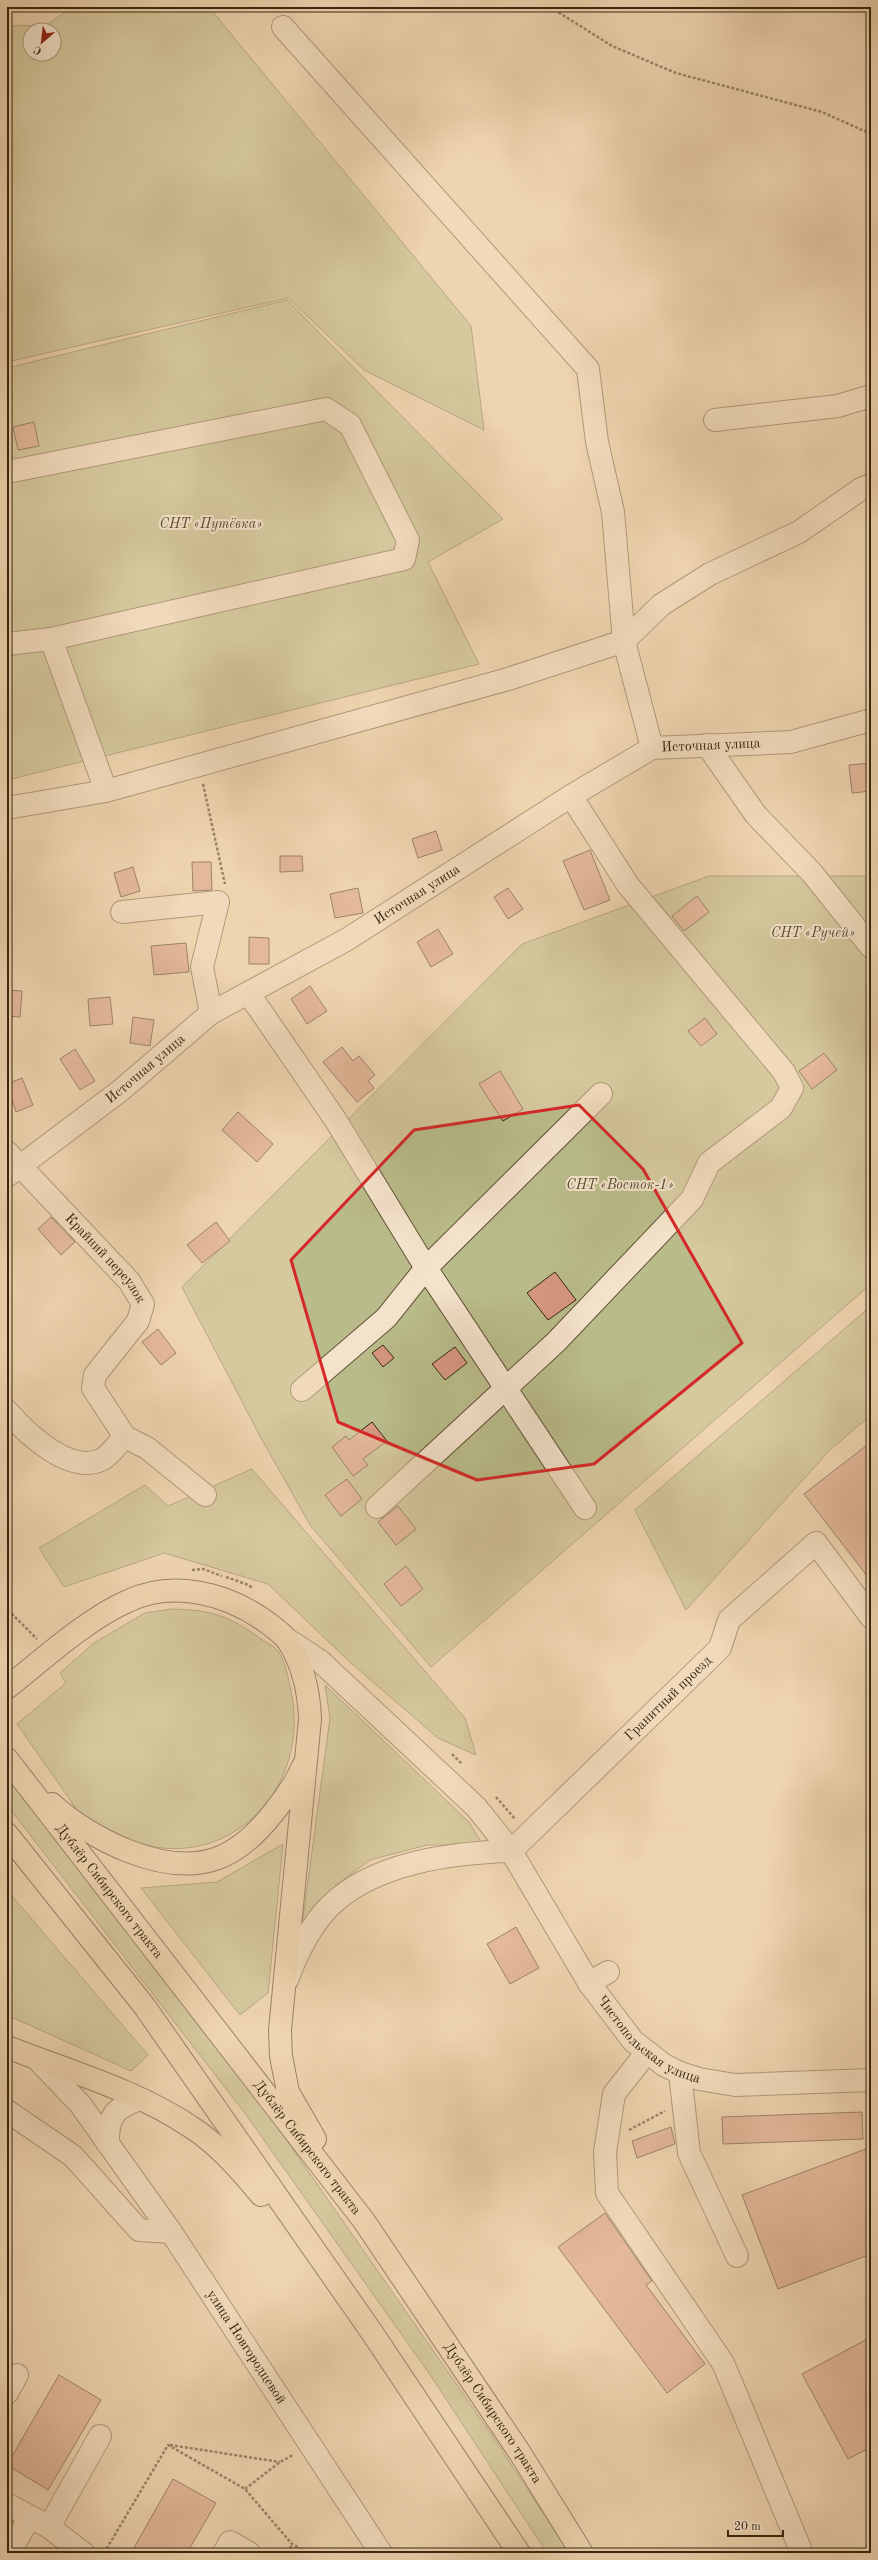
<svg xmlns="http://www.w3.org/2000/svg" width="878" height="2560" font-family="'Old Standard TT',serif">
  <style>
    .green { fill: #b9bc8a; stroke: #78714d; fill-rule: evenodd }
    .building { fill: #d79781; stroke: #362610 }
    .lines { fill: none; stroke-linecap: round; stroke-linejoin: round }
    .minor-casing { stroke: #645238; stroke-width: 24 }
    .major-casing { stroke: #362610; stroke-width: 24 }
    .path { stroke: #362610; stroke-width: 2.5; stroke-dasharray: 3 2; stroke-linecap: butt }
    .minor { stroke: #f4e3cb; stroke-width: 22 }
    .major { stroke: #eed4af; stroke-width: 22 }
    .marked { fill: none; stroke: #d62828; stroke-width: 3; stroke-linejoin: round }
    .labels { text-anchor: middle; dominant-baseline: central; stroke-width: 4; stroke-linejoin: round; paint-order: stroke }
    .park-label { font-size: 14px; font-style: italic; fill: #574c2e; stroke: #f4e3cb }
    .street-label { font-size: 14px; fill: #362610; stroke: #f4e3cb }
  </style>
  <rect width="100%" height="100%" fill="#eed4af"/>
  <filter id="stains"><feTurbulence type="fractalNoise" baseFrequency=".005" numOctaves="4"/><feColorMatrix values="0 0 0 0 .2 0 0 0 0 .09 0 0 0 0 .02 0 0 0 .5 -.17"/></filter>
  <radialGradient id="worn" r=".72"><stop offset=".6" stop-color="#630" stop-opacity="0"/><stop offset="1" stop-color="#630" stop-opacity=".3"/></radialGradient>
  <g class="green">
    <path d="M72 7H209L471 326 484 430 364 370 288 298 7 362V26L47 25ZM30 30H54V54H30Z"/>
    <path d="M287 300 503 519 428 562 479 664 7 780V368Z"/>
    <path d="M709 876H871V1284L431 1667 310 1525 261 1438 182 1287 522 944Z"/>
    <path d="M871 1306V1415L829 1451 686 1610 635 1510Z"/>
    <path d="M252 1469 465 1718 476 1755 438 1738 352 1664 268 1584 164 1553 64 1587 39 1548 145 1485 168 1506Z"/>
    <path d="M172 1609C211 1610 228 1615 261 1639 266 1642 274 1646 278 1651 286 1662 288 1678 291 1691 312 1789 227 1877 129 1840 115 1835 98 1830 85 1820 78 1814 72 1802 66 1794 49 1770 33 1747 17 1724L66 1683 60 1673 94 1643 145 1613Z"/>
    <path d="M325 1685 469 1822 483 1845H427L370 1860 335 1886 302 1926 330 1718Z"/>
    <path d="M7 1773 276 2125 494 2438 569 2553H547L431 2376 247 2116 7 1805Z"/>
    <path d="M283 1844 268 1993 240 2015 141 1888 217 1882Z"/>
    <path d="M7 1890 148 2055 131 2071 7 2015Z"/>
  </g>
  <g class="building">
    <path d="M34 422 39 446 18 450 13 427Z"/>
    <path d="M871 763V791L852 793 849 765Z"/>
    <path d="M436 831 442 850 418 858 412 839Z"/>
    <path d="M590 850 610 900 584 910 563 861Z"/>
    <path d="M280 856H302L303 871 280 872Z"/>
    <path d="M192 862H211L212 890 193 891Z"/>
    <path d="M133 867 140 891 121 897 114 873Z"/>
    <path d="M358 888 363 913 335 918 330 894Z"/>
    <path d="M508 888 523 909 508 919 494 897Z"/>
    <path d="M697 896 709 912 684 931 672 916Z"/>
    <path d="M438 929 453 954 431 967 417 942Z"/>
    <path d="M249 937 269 938V964H249Z"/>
    <path d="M186 943 189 972 154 975 151 946Z"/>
    <path d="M310 986 327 1011 307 1024 291 999Z"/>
    <path d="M7 990 22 991 20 1017 7 1016Z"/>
    <path d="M110 997 113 1024 90 1026 88 999Z"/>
    <path d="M133 1017 154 1020 150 1046 130 1043Z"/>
    <path d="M705 1018 717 1034 701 1046 688 1031Z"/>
    <path d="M342 1047 353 1061 359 1056 375 1075 368 1081 374 1088 357 1102 323 1062Z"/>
    <path d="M75 1049 95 1081 80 1090 60 1059Z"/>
    <path d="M824 1053 837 1070 812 1089 799 1071Z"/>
    <path d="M500 1071 523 1109 503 1121 479 1084Z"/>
    <path d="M22 1078 33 1105 16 1112 7 1084Z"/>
    <path d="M238 1112 273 1144 257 1162 222 1130Z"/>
    <path d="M51 1217 75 1242 61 1255 38 1229Z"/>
    <path d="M216 1222 230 1241 202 1263 187 1245Z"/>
    <path d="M555 1272 576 1300 548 1320 527 1293Z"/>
    <path d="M158 1329 176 1353 161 1365 142 1342Z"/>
    <path d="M383 1345 394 1358 383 1367 372 1353Z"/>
    <path d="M455 1347 467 1363 445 1380 432 1364Z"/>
    <path d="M372 1422 387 1441 363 1459 368 1465 353 1476 332 1447 346 1436 349 1440Z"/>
    <path d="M871 1442V1581L804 1494Z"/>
    <path d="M347 1479 362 1499 341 1516 325 1495Z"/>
    <path d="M398 1506 416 1529 396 1545 378 1522Z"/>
    <path d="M406 1566 423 1589 401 1606 384 1584Z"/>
    <path d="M516 1927 539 1968 510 1984 487 1944Z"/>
    <path d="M862 2112 863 2139 723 2144 722 2117Z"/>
    <path d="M671 2127 675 2144 637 2158 632 2141Z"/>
    <path d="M871 2147V2254L778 2289 742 2195Z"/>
    <path d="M605 2213 652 2281 646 2285 705 2364 667 2393 558 2247Z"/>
    <path d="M871 2337V2447L848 2459 802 2374Z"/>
    <path d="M59 2375 101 2400 48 2490 7 2465Z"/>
    <path d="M173 2479 216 2503 187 2553H131Z"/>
  </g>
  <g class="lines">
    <g class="minor-casing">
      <g id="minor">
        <path d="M283 27 588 369 597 442 613 512 624 641 652 748"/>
        <path d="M715 420 838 406 871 396"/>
        <path d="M7 472 326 409 350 425 408 540 404 559 51 639 7 644"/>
        <path d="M51 639 106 791"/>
        <path d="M707 745 756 815 812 873 871 947"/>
        <path d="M7 808 106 791 508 679 624 641 661 605 710 574 799 532 861 489 871 485"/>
        <path d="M122 912 218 902 202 967 211 1013"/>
        <path d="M249 994 335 1119 426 1268 585 1508"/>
        <path id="s1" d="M7 1152 129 1281 143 1304 138 1321 95 1375 93 1388 125 1437 147 1448 205 1495"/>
        <path id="s2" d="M7 1176 120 1091 211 1013 346 940 571 796 652 748 791 742 871 720"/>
        <path d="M302 1390 386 1318 426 1268 601 1094"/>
        <path d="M7 1411C27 1434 71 1476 103 1459 111 1454 118 1443 125 1437"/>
        <path d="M377 1507 556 1342 692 1199 709 1163 781 1108 792 1088 784 1072 628 885 571 796"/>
        <path id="s3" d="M288 1640 320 1661 476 1807 511 1851 589 1983 633 2041 664 2065 680 2073 699 2079 735 2085 871 2080"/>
        <path id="s4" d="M511 1851 720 1648 729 1620 816 1543 871 1617"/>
        <path d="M287 1980C297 1953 310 1926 330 1906 375 1862 452 1853 511 1851"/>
        <path d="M589 1983 608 1972"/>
        <path d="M647 2052 614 2094 605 2152 607 2193 723 2363 802 2553"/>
        <path id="s5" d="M36 2058 80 2104 171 2232 381 2553"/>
        <path d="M680 2073 689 2153 737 2256"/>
        <path d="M7 2111 73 2156 139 2230 171 2232"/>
        <path d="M108 2144C107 2117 115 2107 140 2099"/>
        <path d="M7 2393 17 2375"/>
        <path d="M7 2504 49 2527 83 2553"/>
        <path d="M49 2527 100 2436"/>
        <path d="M9 2553 30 2517"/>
        <path d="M224 2553 230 2542 249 2553"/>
      </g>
    </g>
    <g class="major-casing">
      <g id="major">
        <path d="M7 1688C42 1660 87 1619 128 1601 173 1580 226 1593 265 1621 273 1627 282 1633 288 1641 303 1664 309 1692 310 1719L280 2030 281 2056 288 2092 315 2139"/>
        <path id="s6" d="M7 1759 364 2221 520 2453 582 2553"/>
        <path d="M52 1804C90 1839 166 1878 218 1858 240 1850 259 1831 274 1812 285 1798 296 1783 303 1766"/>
        <path d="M7 1834 145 2007 373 2334 519 2553"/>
        <path d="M7 2047C68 2071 136 2090 191 2127 218 2144 241 2171 261 2195"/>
      </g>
    </g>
    <g class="path">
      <path d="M550 7 612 46 676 73 822 112 871 134"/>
      <path d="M203 784 225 884"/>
      <path d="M192 1570 203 1569 222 1576"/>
      <path d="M226 1577 246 1584 253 1588"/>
      <path d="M7 1617 12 1614 37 1639"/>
      <path d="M452 1754 462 1764"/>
      <path d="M496 1797 515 1819"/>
      <path d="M629 2130 665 2111"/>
      <path d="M170 2445 280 2462"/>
      <path d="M245 2489 280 2462 293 2455"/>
      <path d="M104 2553 168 2445 245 2489 292 2544 309 2553"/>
      <path d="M288 2553 292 2544"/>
    </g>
    <use href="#minor" class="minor"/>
    <use href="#major" class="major"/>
  </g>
  <path d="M0 0H878V2560H0ZM579 1105 643 1169 742 1343 594 1464 477 1480 338 1422 291 1260 414 1130Z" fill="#eed4af" fill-opacity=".55" fill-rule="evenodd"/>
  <path class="marked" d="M579 1105 643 1169 742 1343 594 1464 477 1480 338 1422 291 1260 414 1130Z"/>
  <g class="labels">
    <g class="park-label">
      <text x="211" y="524">СНТ «Путёвка»</text>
      <text x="813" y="933">СНТ «Ручей»</text>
      <text x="620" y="1185">СНТ «Восток-1»</text>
    </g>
    <g class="street-label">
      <text stroke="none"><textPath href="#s2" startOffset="835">Источная улица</textPath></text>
      <text stroke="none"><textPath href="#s2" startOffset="499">Источная улица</textPath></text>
      <text stroke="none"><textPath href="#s2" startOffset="175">Источная улица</textPath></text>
      <text stroke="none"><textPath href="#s1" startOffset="145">Крайний переулок</textPath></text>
      <text stroke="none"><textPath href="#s4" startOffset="219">Гранитный проезд</textPath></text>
      <text stroke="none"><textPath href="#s6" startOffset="167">Дублёр Сибирского тракта</textPath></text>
      <text stroke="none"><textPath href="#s3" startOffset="546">Чистопольская улица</textPath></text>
      <text stroke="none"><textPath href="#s6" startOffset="491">Дублёр Сибирского тракта</textPath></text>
      <text stroke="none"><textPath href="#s5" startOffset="358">улица Новгородцевой</textPath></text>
      <text stroke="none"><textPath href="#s6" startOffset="815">Дублёр Сибирского тракта</textPath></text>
    </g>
  </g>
  <rect width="878" height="2560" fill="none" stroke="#eed4af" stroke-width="24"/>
  <rect x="8" y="8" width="862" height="2544" fill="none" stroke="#362610" stroke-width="2"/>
  <rect x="12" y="12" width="854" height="2536" fill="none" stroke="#362610"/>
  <g transform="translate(42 42) rotate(208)"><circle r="19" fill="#f4e3cb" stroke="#a89780"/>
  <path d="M0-3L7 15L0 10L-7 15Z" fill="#8f2418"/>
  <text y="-6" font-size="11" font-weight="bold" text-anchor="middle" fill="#362610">С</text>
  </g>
  <path d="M728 2530v6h55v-6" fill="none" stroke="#362610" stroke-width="2"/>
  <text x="734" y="2530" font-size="12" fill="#362610" stroke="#f4e3cb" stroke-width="3" paint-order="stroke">20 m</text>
  <rect width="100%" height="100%" filter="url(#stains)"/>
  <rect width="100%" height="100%" fill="url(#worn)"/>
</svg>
